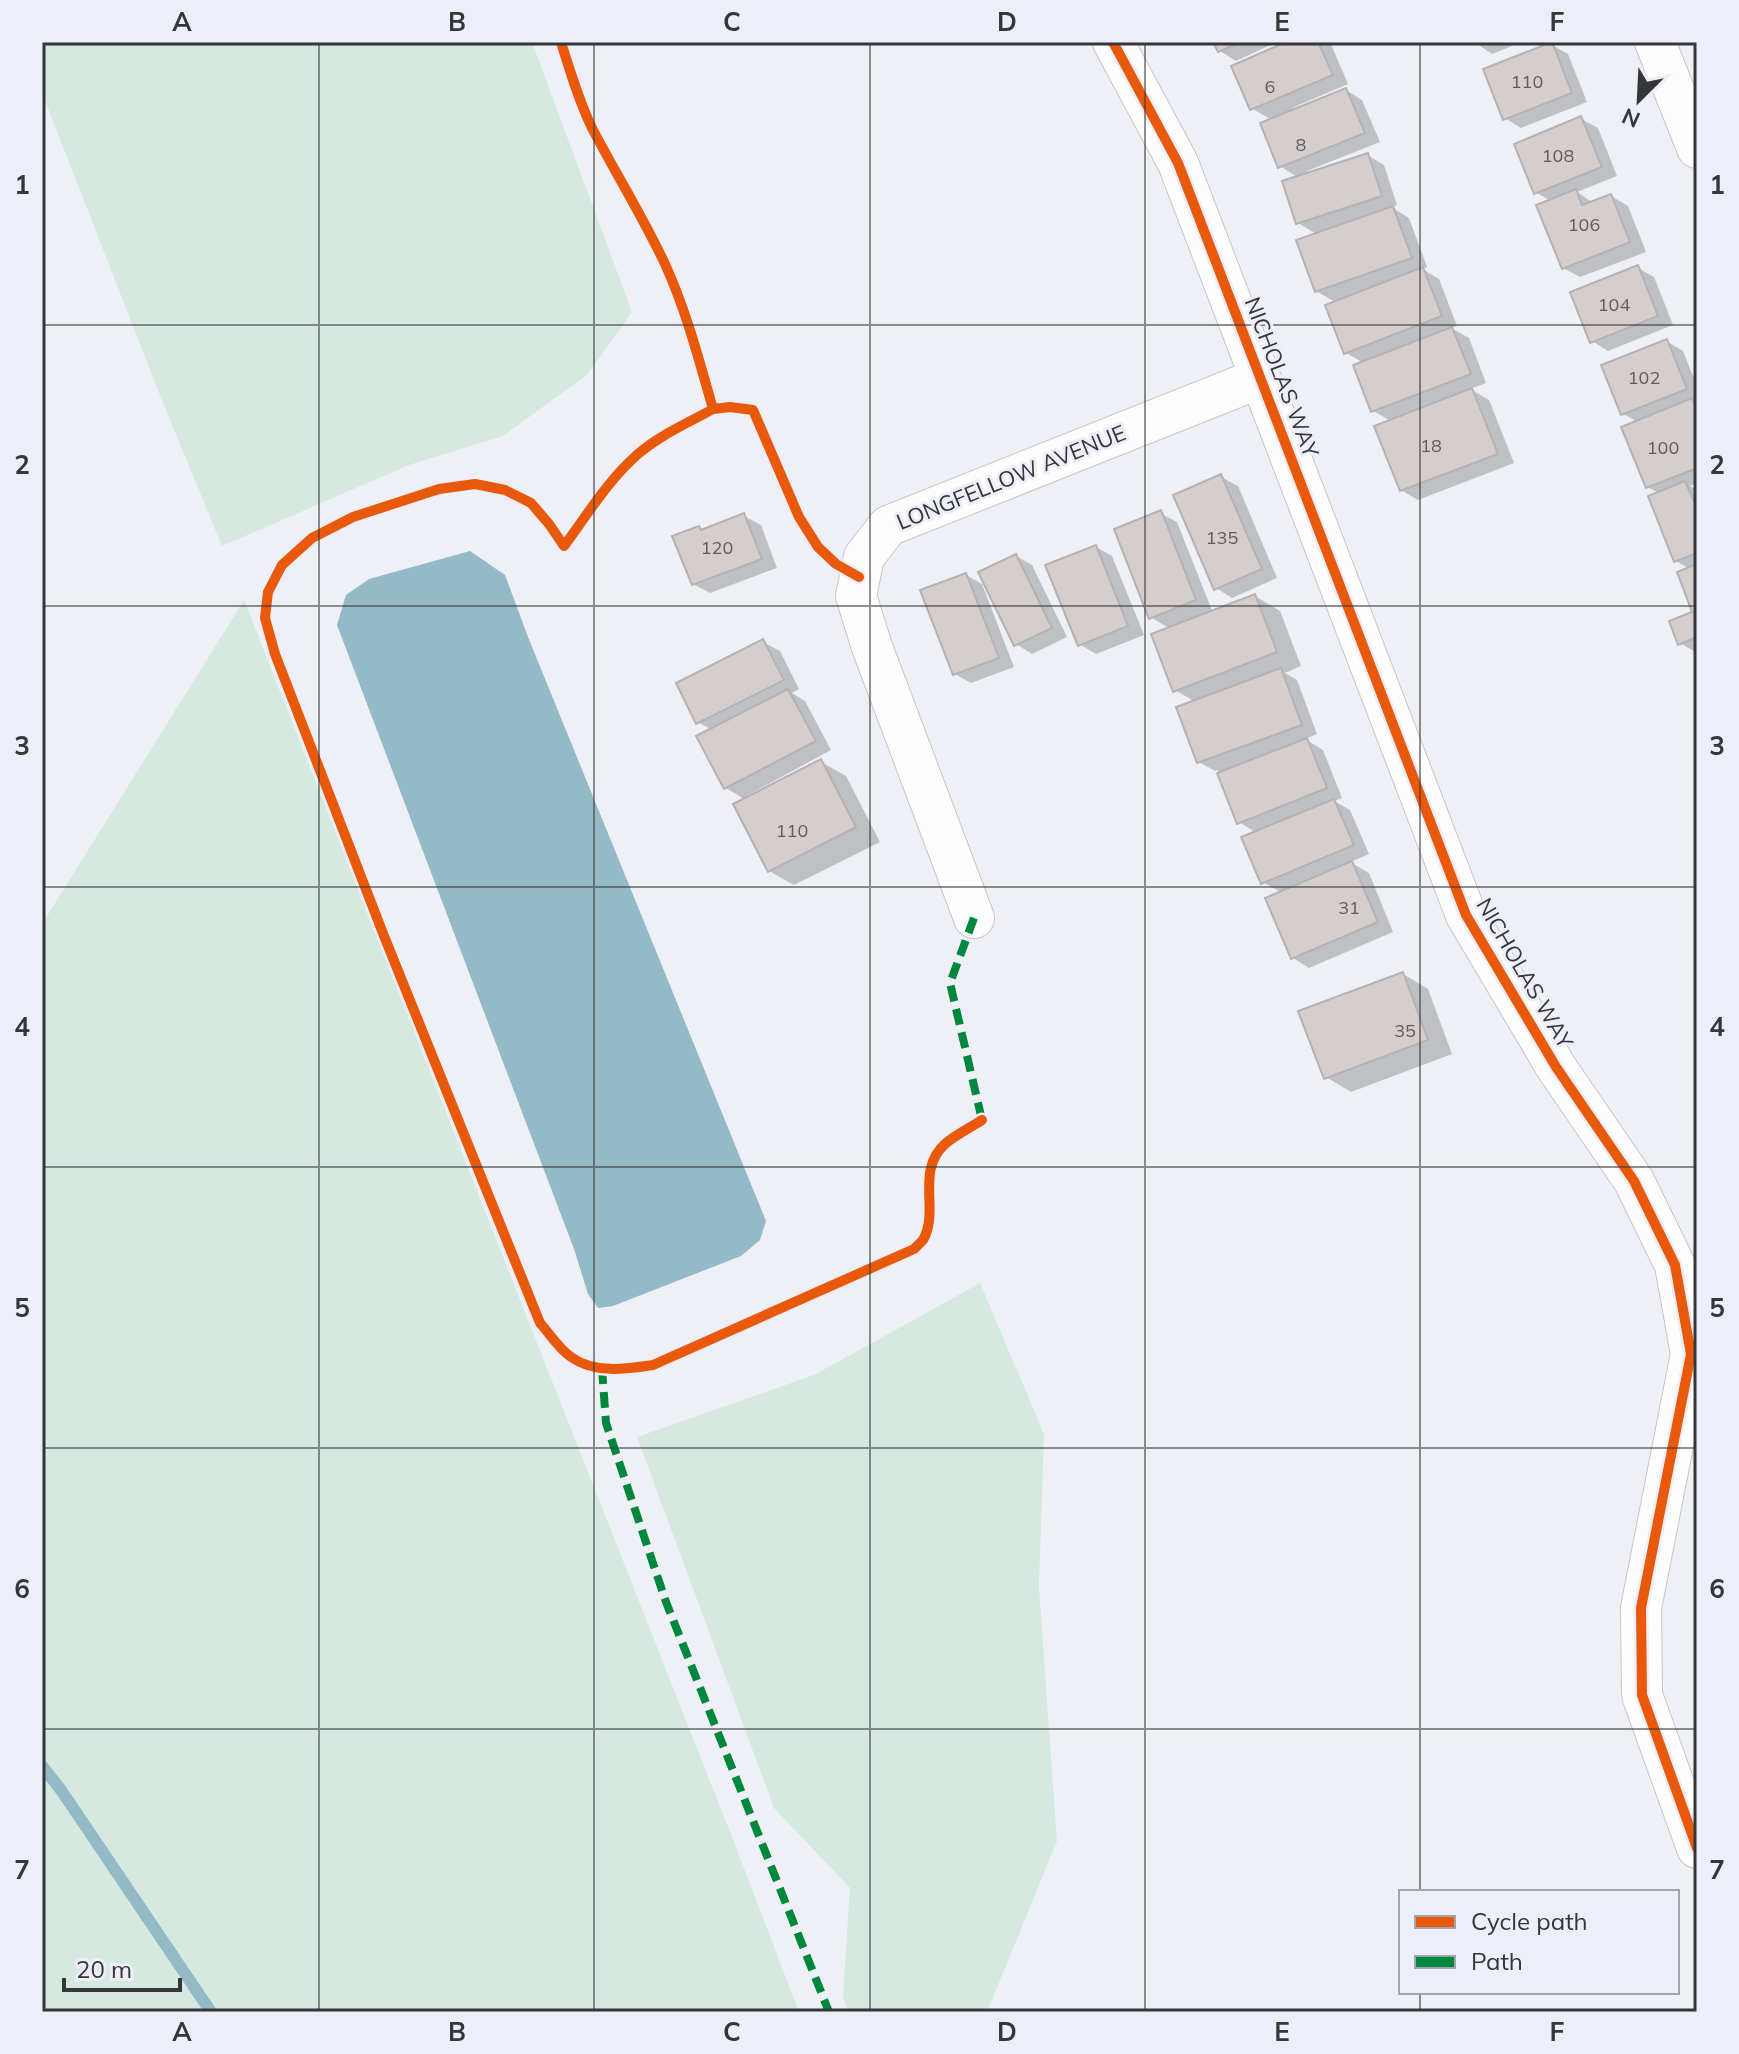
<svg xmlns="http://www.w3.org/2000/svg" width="1739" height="2054" font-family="Mulish,sans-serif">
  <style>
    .green { fill: #d5e9e0 }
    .water { fill: #95bac7 }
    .shadow { fill: #0003 }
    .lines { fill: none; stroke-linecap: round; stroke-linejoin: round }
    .stream { stroke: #95bac7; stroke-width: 12 }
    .building { fill: #d6cdcd; stroke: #b3b2b4; stroke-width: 2 }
    .minor-casing { stroke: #c5c6ca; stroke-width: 42 }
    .minor { stroke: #fdfdfe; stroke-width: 40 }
    .quiet { stroke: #00873e; stroke-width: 8; stroke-dasharray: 16 8; stroke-linecap: butt }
    .cycleway-casing { stroke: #edeef7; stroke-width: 15 }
    .cycleway { stroke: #e8590c; stroke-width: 10 }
    .grid { fill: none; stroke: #353639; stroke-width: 2; stroke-opacity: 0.55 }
    .labels { text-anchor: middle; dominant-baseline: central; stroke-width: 6; stroke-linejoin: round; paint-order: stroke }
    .number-label { font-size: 18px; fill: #5d5c5e }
    .street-label { font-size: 22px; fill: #353639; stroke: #edeef7 }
    .neatline { fill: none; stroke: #353639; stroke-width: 3 }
    .grid-label { font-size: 26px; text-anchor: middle; font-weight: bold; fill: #353639 }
  </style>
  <rect width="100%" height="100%" fill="#eff0f5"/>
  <g class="green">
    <path d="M42 42H532L632 312 587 375 503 436 409 465 222 546 163 403 42 93Z"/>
    <path d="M244 600 732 1837 799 2012H42V924Z"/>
    <path d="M980 1283 1044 1434 1039 1587 1057 1841 987 2012H849L843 1998 850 1888 774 1808 637 1437 814 1375Z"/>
  </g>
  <path class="water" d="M470 551 505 575 528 637 766 1221 760 1240 741 1256 613 1306 598 1308 588 1294 574 1249 337 625 346 595 369 579Z"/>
  <g class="shadow">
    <path d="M1216 42H1277L1236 61 1220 51Z"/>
    <path d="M1292 42H1330L1348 84 1292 108 1294 111 1346 90 1362 100 1380 142 1307 171 1308 175 1367 155 1384 165 1397 205 1391 207 1409 218 1427 267 1422 269 1439 279 1457 326 1451 328 1469 338 1486 383 1470 389 1489 400 1514 463 1418 500 1401 490 1391 421 1373 411 1364 363 1346 353 1337 303 1316 291 1318 235 1298 223 1299 178 1280 166 1272 120 1251 108Z"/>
    <path d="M1474 42H1522L1492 54Z"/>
    <path d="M1552 45 1568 54 1587 102 1521 128 1505 118Z"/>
    <path d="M1581 119 1598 128 1617 176 1577 192 1593 203 1611 196 1628 206 1646 252 1580 277 1563 268 1551 201 1535 192Z"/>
    <path d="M1638 268 1654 277 1673 325 1608 351 1592 341Z"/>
    <path d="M1666 341 1683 351 1697 386V400L1693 402 1697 404V483L1690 486 1697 490V653L1680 643 1695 613 1690 569 1676 561 1660 494 1648 487 1638 422 1623 414Z"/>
    <path d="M1221 477 1238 486 1277 578 1232 598 1216 588Z"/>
    <path d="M1160 513 1177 522 1213 613 1255 596 1280 611 1301 666 1285 673 1297 680 1317 734 1305 739 1323 750 1342 798 1334 801 1350 810 1369 854 1350 862 1369 873 1393 932 1309 968 1293 958 1282 893 1263 882 1257 833 1239 822 1218 770 1215 771 1199 762 1195 702 1175 690 1170 629 1151 617Z"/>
    <path d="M744 516 761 525 777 568 710 593 693 584 699 528 704 531Z"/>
    <path d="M1096 547 1112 556 1144 635 1096 654 1079 644Z"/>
    <path d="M1016 556 1032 565 1067 637 1032 654 1016 644Z"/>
    <path d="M966 575 982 584 1014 667 971 683 955 674Z"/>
    <path d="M763 642 780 651 799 689 792 693 805 701 831 750 748 795 749 798 821 762 846 776 880 842 794 885 769 871 746 800 726 788 712 730 698 722Z"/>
    <path d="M1403 974 1428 989 1452 1054 1351 1092 1326 1077Z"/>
  </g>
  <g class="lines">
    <path class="stream" d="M42 1766 61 1790 211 2012"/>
  </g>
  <g class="building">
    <path d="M1213 42H1241L1218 52Z"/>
    <path d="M1286 42H1318L1333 75 1250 110 1231 66Z"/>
    <path d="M1552 42 1572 93 1503 120 1483 69Z"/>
    <path d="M1346 88 1365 133 1278 168 1260 123Z"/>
    <path d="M1581 116 1602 167 1534 194 1514 144Z"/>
    <path d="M1368 153 1382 196 1296 224 1282 181Z"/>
    <path d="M1576 189 1582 205 1611 194 1630 242 1562 269 1536 205Z"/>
    <path d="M1393 206 1412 258 1315 292 1296 240Z"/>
    <path d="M1638 265 1658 316 1590 343 1570 292Z"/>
    <path d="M1423 267 1442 316 1344 354 1325 305Z"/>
    <path d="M1452 327 1471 374 1371 412 1353 365Z"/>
    <path d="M1667 339 1687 389 1621 415 1601 365Z"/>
    <path d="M1472 388 1498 454 1400 491 1374 426Z"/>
    <path d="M1692 398 1697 412V468L1646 488 1621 427Z"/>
    <path d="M1221 474 1262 569 1214 590 1173 495Z"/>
    <path d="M1685 481 1694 501 1697 500V553L1674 562 1648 496Z"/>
    <path d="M1161 510 1196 600 1149 619 1114 529Z"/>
    <path d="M744 513 762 559 692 585 672 536 699 526 701 530Z"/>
    <path d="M1096 545 1128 626 1078 646 1045 565Z"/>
    <path d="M1016 554 1052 628 1014 646 978 572Z"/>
    <path d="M1697 564V637L1678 645 1669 621 1692 612 1677 572Z"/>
    <path d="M966 573 999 658 953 675 920 590Z"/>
    <path d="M1255 594 1277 652 1173 692 1151 634Z"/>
    <path d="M763 639 784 680 696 724 676 683Z"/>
    <path d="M1281 668 1302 725 1197 763 1176 707Z"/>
    <path d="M788 689 816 741 724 789 696 736Z"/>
    <path d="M1307 738 1327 788 1237 824 1217 773Z"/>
    <path d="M821 759 856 827 768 872 733 804Z"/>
    <path d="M1334 799 1354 845 1261 884 1241 837Z"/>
    <path d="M1352 861 1378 922 1291 959 1265 898Z"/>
    <path d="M1403 972 1428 1040 1324 1079 1298 1011Z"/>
  </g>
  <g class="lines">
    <g class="minor-casing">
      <g id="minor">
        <path d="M1113 42 1178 163 1466 915 1556 1067 1634 1181 1675 1265 1691 1354 1641 1608 1642 1695 1697 1848"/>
        <path d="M1655 42 1697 148"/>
        <path d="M974 918 872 647 856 596 864 557 888 526 1260 378"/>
      </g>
    </g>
    <use href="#minor" class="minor"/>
    <g class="quiet">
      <path d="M974 918 950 983 982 1120"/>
      <path d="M602 1368 606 1423 666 1602 829 2012"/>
    </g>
    <g class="cycleway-casing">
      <g id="cycleway">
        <path d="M561 42C570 71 579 101 592 128 616 174 643 217 665 264 686 310 699 360 713 409L730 407 753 410 799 517 818 547 836 564 859 577"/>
        <path d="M1113 42 1178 163 1466 915 1556 1067 1634 1181 1675 1265 1691 1354 1641 1608 1642 1695 1697 1848"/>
        <path d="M713 409C688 423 660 435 638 454 609 479 587 515 564 546L549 524 531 503 505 490 475 484 439 489 353 517 312 538 282 565 268 592 265 618 275 654 384 936 540 1323C550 1334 558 1348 571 1357 595 1374 626 1369 653 1365L914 1249C917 1246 920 1243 923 1240 940 1211 915 1171 945 1144 955 1135 970 1128 982 1120"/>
      </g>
    </g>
    <use href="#cycleway" class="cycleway"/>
  </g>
  <path class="grid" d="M319 42V2012M594 42V2012M870 42V2012M1145 42V2012M1420 42V1892M42 325H1697M42 606H1697M42 887H1697M42 1167H1697M42 1448H1697M42 1729H1697M1420 1992V2012"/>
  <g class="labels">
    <g class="number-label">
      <text x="1527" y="81">110</text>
      <text x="1270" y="86">6</text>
      <text x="1301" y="144">8</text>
      <text x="1558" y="155">108</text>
      <text x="1584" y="224">106</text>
      <text x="1614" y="304">104</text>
      <text x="1644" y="377">102</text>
      <text x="1431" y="445">18</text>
      <text x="1663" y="447">100</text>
      <text x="1222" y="537">135</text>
      <text x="717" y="547">120</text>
      <text x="792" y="830">110</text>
      <text x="1349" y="907">31</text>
      <text x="1405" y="1030">35</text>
    </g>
    <g class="street-label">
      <text transform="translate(1282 377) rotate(69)">NICHOLAS WAY</text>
      <text transform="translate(1011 477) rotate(-22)">LONGFELLOW AVENUE</text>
      <text transform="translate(1525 973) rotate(60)">NICHOLAS WAY</text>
    </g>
  </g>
  <rect width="1739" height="2054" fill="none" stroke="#edeef7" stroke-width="88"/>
  <rect x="1399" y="1890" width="280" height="104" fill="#edeef7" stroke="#a3a4ab" stroke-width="2"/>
  <rect x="1415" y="1916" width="40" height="12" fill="#e8590c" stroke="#a3a4ab" stroke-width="2"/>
  <text x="1471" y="1930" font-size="24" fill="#353639">Cycle path</text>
  <rect x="1415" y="1956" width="40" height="12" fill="#00873e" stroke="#a3a4ab" stroke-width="2"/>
  <text x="1471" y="1970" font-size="24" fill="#353639">Path</text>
  <g transform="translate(1639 100) rotate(204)" stroke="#edeef7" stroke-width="6" paint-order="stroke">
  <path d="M0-6L14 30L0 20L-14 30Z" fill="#353639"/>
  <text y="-12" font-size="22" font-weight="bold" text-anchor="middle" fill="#353639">N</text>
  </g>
  <path d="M64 1978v12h116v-12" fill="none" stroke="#353639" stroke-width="4"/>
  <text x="76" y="1978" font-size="24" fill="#353639" stroke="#edeef7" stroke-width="6" paint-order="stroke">20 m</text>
  <rect x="44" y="44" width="1651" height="1966" class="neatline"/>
  <g class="grid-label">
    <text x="182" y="31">A</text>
    <text x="457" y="31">B</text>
    <text x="732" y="31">C</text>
    <text x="1007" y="31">D</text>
    <text x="1282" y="31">E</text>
    <text x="1557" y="31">F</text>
    <text x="22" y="194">1</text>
    <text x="1717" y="194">1</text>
    <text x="22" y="474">2</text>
    <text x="1717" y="474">2</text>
    <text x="22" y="755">3</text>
    <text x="1717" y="755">3</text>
    <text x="22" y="1036">4</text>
    <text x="1717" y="1036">4</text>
    <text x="22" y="1317">5</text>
    <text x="1717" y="1317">5</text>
    <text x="22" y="1598">6</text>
    <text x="1717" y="1598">6</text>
    <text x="22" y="1879">7</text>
    <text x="1717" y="1879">7</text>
    <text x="182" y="2041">A</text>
    <text x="457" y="2041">B</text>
    <text x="732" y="2041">C</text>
    <text x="1007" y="2041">D</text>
    <text x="1282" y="2041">E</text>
    <text x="1557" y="2041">F</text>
  </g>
</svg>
